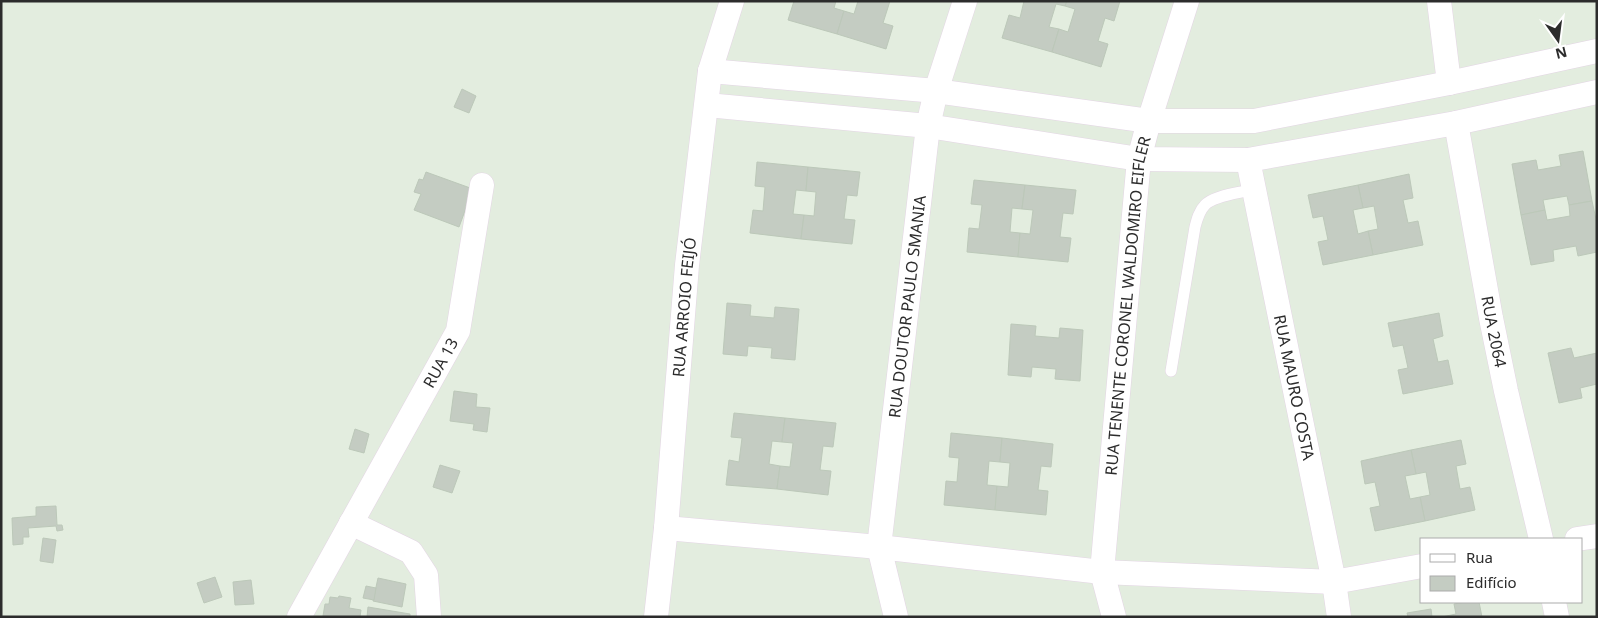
<svg xmlns="http://www.w3.org/2000/svg" width="1598" height="618" font-family="'Noto Sans',sans-serif">
  <style>
    .building { fill: #c4ccc2; stroke: #bcc8b9 }
    .lines { fill: none; stroke-linecap: round; stroke-linejoin: round }
    .service-casing { stroke: #e3d5e4; stroke-width: 12 }
    .minor-casing { stroke: #e3d5e4; stroke-width: 25 }
    .service { stroke: #fff; stroke-width: 11 }
    .minor { stroke: #fff; stroke-width: 24 }
    .labels { text-anchor: middle; dominant-baseline: central; stroke-width: 5; stroke-linejoin: round; paint-order: stroke }
    .street-label { font-size: 16px; fill: #2c2c2c; stroke: #fff }
  </style>
  <rect width="100%" height="100%" fill="#e3eddf"/>
  <g class="building">
    <path d="M794 1H836L834 8 844 11 837 34 788 20Z"/>
    <path d="M858 1H890L883 23 893 26 886 49 837 34 844 11 854 14Z"/>
    <path d="M1024 1H1067L1065 6 1056 4 1049 27 1059 29 1052 52 1002 38 1009 15 1020 18Z"/>
    <path d="M1067 1H1120L1114 21 1105 18 1098 41 1108 44 1101 67 1052 52 1059 29 1068 32 1075 9 1065 6Z"/>
    <path d="M462 89 476 96 469 113 454 107Z"/>
    <path d="M1583 151 1592 201 1569 205 1567 196 1543 200 1545 210 1521 215 1512 164 1536 160 1538 170 1561 166 1559 155Z"/>
    <path d="M757 162 808 167 806 191 796 190 793 214 804 215 801 239 750 233 753 210 763 211 765 187 755 186Z"/>
    <path d="M808 167 860 172 857 196 847 195 844 219 855 220 852 244 801 239 804 215 814 216 816 192 806 191Z"/>
    <path d="M426 172 473 189 459 227 414 210 421 194 414 192 419 179 423 180Z"/>
    <path d="M1409 174 1413 198 1403 200 1408 223 1418 221 1423 245 1373 255 1368 231 1378 229 1374 206 1363 208 1358 185Z"/>
    <path d="M974 180 1025 185 1022 209 1012 208 1010 232 1020 233 1018 257 967 252 969 228 979 229 982 205 971 204Z"/>
    <path d="M1025 185 1076 190 1073 214 1063 213 1060 237 1071 238 1068 262 1018 257 1020 233 1030 234 1033 210 1022 209Z"/>
    <path d="M1358 185 1363 208 1353 210 1358 234 1368 231 1373 255 1323 265 1318 242 1328 240 1323 216 1313 218 1308 195Z"/>
    <path d="M1592 201 1597 224V252L1578 256 1576 246 1553 250 1554 261 1531 265 1521 215 1545 210 1547 220 1570 216 1569 205Z"/>
    <path d="M727 303 751 305 750 316 774 318 775 307 799 309 795 360 771 358 772 348 748 346 747 356 723 354Z"/>
    <path d="M1439 313 1443 336 1433 339 1438 362 1448 360 1453 384 1403 394 1398 370 1408 368 1403 345 1393 347 1388 323Z"/>
    <path d="M1011 324 1036 326 1035 336 1059 338 1060 328 1083 330 1080 381 1055 379 1056 369 1032 367 1031 377 1008 375Z"/>
    <path d="M1571 348 1574 358 1597 353V384L1580 388 1582 398 1559 403 1548 353Z"/>
    <path d="M454 391 477 394 476 407 490 408 487 432 473 430 474 424 450 421Z"/>
    <path d="M734 413 785 418 782 442 772 441 769 464 780 466 777 489 726 485 729 460 739 462 742 438 731 437Z"/>
    <path d="M785 418 836 423 833 447 823 446 820 470 831 471 828 495 777 489 780 466 790 467 793 443 782 442Z"/>
    <path d="M355 429 369 434 364 453 349 449Z"/>
    <path d="M951 433 1002 438 1000 462 989 461 987 485 997 486 995 510 944 505 946 481 957 482 959 458 949 457Z"/>
    <path d="M1002 438 1053 444 1051 467 1041 466 1038 490 1048 491 1046 515 995 510 997 486 1008 487 1010 463 1000 462Z"/>
    <path d="M1461 440 1466 464 1456 466 1460 489 1470 487 1475 510 1425 521 1420 497 1430 495 1426 472 1416 474 1411 450Z"/>
    <path d="M1411 450 1416 474 1405 476 1410 499 1420 497 1425 521 1375 531 1370 508 1380 506 1375 482 1365 484 1361 461Z"/>
    <path d="M440 465 460 471 452 493 433 487Z"/>
    <path d="M56 506 57 525H62L63 530 57 531 56 526 28 528 29 537H23V544L13 545 12 518 36 516V507Z"/>
    <path d="M43 538 56 540 53 563 40 561Z"/>
    <path d="M215 577 222 597 204 603 197 583Z"/>
    <path d="M378 578 406 584 402 607 373 601Z"/>
    <path d="M251 580 254 604 235 605 233 582Z"/>
    <path d="M366 586 376 588 374 600 363 598Z"/>
    <path d="M339 596 351 598 349 608 361 610 360 617 323 616 325 604H329L330 597 338 598Z"/>
    <path d="M1465 602H1479L1482 617H1442L1456 614 1454 604Z"/>
    <path d="M368 607 410 614V617H367Z"/>
    <path d="M1431 609 1432 617H1408L1407 613Z"/>
  </g>
  <g class="lines">
    <g class="service-casing">
      <path id="service" d="M1171 371 1195 227C1197 219 1199 211 1205 205 1214 195 1241 193 1254 189"/>
    </g>
    <g class="minor-casing">
      <g id="minor">
        <path d="M1439 1 1449 83"/>
        <path d="M710 71 936 91 1149 121H1254L1449 83 1597 51"/>
        <path d="M707 105 928 126 1139 159 1248 160 1456 123 1597 92"/>
        <path id="s1" d="M1456 123 1491 318 1506 391 1541 539"/>
        <path id="s2" d="M1248 160 1334 582 1339 617"/>
        <path d="M351 523 411 552 426 575 429 617"/>
        <path d="M666 528 879 547 1102 572 1334 582 1422 566"/>
        <path d="M1577 539 1597 536"/>
        <path d="M1554 602 1557 617"/>
        <path id="s3" d="M299 617 458 331 482 185"/>
        <path id="s4" d="M656 617 666 528 687 265 710 71 732 1"/>
        <path id="s5" d="M896 617 879 547 928 126 936 91 965 1"/>
        <path id="s6" d="M1114 617 1102 572 1139 159 1149 121 1187 1"/>
      </g>
    </g>
    <use href="#service" class="service"/>
    <use href="#minor" class="minor"/>
  </g>
  <g class="labels">
    <g class="street-label">
      <text stroke="none"><textPath href="#s4" startOffset="311">RUA ARROIO FEIJÓ</textPath></text>
      <text stroke="none"><textPath href="#s5" startOffset="314">RUA DOUTOR PAULO SMANIA</textPath></text>
      <text stroke="none"><textPath href="#s6" startOffset="314">RUA TENENTE CORONEL WALDOMIRO EIFLER</textPath></text>
      <text stroke="none"><textPath href="#s1" startOffset="212">RUA 2064</textPath></text>
      <text stroke="none"><textPath href="#s3" startOffset="291">RUA 13</textPath></text>
      <text stroke="none"><textPath href="#s2" startOffset="232">RUA MAURO COSTA</textPath></text>
    </g>
  </g>
  <rect width="1598" height="618" fill="none" stroke="#2c2c2c" stroke-width="5"/>
  <rect x="1420" y="538" width="162" height="65" fill="#ffffff" stroke="#ababab"/>
  <rect x="1430" y="554" width="25" height="8" fill="#ffffff" stroke="#ababab"/>
  <text x="1466" y="563" font-size="15" fill="#2c2c2c">Rua</text>
  <rect x="1430" y="576" width="25" height="15" fill="#c4ccc2" stroke="#ababab"/>
  <text x="1466" y="588" font-size="15" fill="#2c2c2c">Edifício</text>
  <g transform="translate(1558 40) rotate(166)" stroke="#ffffff" stroke-width="4" paint-order="stroke">
  <path d="M0-4L9 19L0 12L-9 19Z" fill="#2c2c2c"/>
  <text y="-8" font-size="14" font-weight="bold" text-anchor="middle" fill="#2c2c2c">N</text>
  </g>
</svg>
